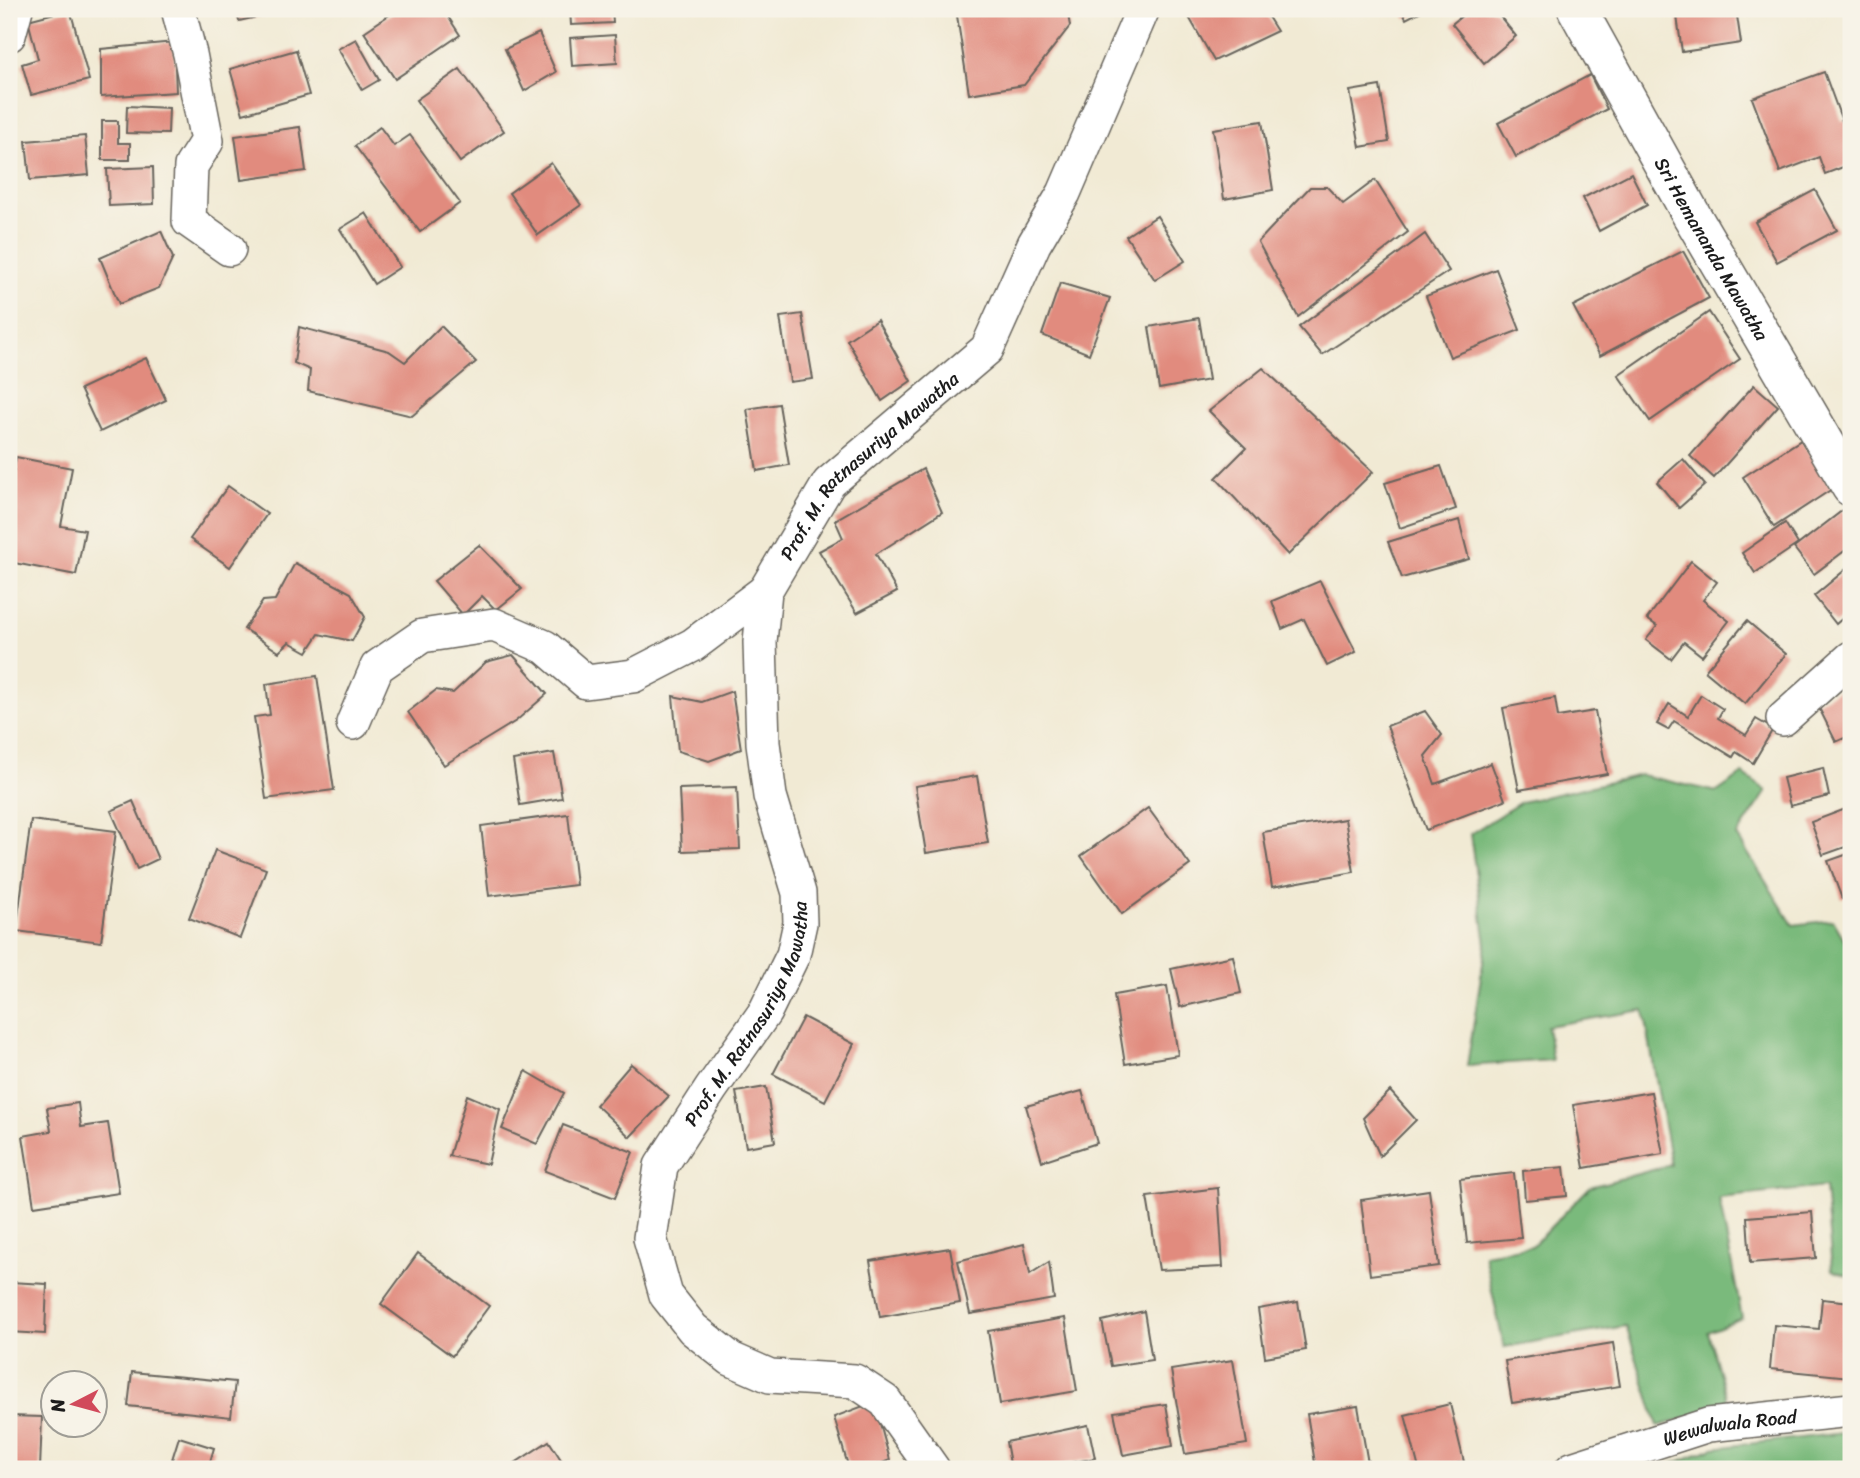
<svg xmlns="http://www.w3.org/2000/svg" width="1860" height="1478" font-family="Sriracha,sans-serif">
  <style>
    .forest { fill: #7aba7b; stroke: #4b6b4c; stroke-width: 2 }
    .building { fill: #e18b7e }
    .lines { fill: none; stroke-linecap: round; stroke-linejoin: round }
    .minor-casing { stroke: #67645c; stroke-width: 36 }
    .major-casing { stroke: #67645c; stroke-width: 41 }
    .minor { stroke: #fff; stroke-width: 33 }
    .major { stroke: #fff; stroke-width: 38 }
    .labels { text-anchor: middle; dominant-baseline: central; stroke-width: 5; stroke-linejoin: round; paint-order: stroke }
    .street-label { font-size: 19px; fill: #1c1c1c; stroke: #f7f3e8 }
  </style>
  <rect width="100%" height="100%" fill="#f7f3e8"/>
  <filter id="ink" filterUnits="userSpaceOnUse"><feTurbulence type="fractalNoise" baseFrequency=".0143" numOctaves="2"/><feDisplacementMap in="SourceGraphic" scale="14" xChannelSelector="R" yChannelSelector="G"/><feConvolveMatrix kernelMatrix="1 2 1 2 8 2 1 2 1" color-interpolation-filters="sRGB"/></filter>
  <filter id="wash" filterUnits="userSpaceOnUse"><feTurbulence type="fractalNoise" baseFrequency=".00686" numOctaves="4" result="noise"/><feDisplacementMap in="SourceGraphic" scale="28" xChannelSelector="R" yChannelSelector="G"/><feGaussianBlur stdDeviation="1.57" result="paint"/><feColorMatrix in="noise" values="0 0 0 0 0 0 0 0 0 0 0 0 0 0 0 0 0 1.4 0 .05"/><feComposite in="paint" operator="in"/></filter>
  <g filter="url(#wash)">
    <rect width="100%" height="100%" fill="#f1ead4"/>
    <g class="forest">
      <path d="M1743 774 1767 791 1737 836 1793 925 1833 920 1851 951V1277L1832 1270 1825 1187 1719 1198 1742 1318 1708 1332 1729 1407 1658 1426 1626 1326 1504 1347 1484 1254 1532 1246 1590 1187 1671 1165 1644 1010 1547 1026 1552 1060 1467 1066 1486 944 1470 834 1521 802 1641 775 1717 792Z"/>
      <path d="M1851 1432V1469H1660L1713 1448Z"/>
    </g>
    <g id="blocks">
      <g class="building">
        <path d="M70 9 89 80 31 95 22 64 38 59 28 20Z"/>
        <path d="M236 9H288V10L239 21Z"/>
        <path d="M398 9H443L460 35 395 79 364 32Z"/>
        <path d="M570 9H612L613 23 571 25Z"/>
        <path d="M956 9H1067L1070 26 1024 85 969 94Z"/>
        <path d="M1192 9H1263L1277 31 1214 61 1186 12Z"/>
        <path d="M1401 9H1425L1406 19Z"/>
        <path d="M1470 9H1494L1516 36 1484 63 1452 24Z"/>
        <path d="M1676 9H1736L1741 43 1682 52Z"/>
        <path d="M539 33 556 72 524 91 505 49Z"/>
        <path d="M615 35 617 63 572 66 570 38Z"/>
        <path d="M356 39 379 80 362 90 338 49Z"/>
        <path d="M174 42 176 92 101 97V49Z"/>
        <path d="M296 50 309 95 243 114 230 69Z"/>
        <path d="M460 69 504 131 460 162 416 100Z"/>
        <path d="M1824 72 1842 121 1851 117V164L1825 174 1819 157 1780 172 1752 98Z"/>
        <path d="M1590 75 1607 109 1516 157 1498 123Z"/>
        <path d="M1380 86 1389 142 1360 147 1350 91Z"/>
        <path d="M127 106 169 108 168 134 126 133Z"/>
        <path d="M102 121H118V143H130V160H102Z"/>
        <path d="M1262 121 1273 190 1224 199 1213 129Z"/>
        <path d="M300 127 306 171 241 180 235 136Z"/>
        <path d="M380 127 394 146 410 135 460 203 420 232 355 146Z"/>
        <path d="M85 136 89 175 30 180 26 141Z"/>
        <path d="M551 163 581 205 538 235 509 193Z"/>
        <path d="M153 167 154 204 109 206 107 169Z"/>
        <path d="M1631 173 1647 205 1599 231 1583 198Z"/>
        <path d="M1375 180 1408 232 1298 317 1258 242 1310 187H1327L1343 204Z"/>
        <path d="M1815 190 1837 230 1777 262 1755 222Z"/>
        <path d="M366 213 400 267 374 284 340 229Z"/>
        <path d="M1157 216 1185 261 1155 280 1126 236Z"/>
        <path d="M161 231 173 258 159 288 119 304 100 258Z"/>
        <path d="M1425 234 1449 271 1322 355 1299 327Z"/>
        <path d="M1683 251 1709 298 1600 356 1573 306Z"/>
        <path d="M1496 269 1520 330 1450 357 1426 296Z"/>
        <path d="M1060 283 1110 298 1089 354 1042 335Z"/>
        <path d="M1709 312 1740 359 1650 421 1618 375Z"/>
        <path d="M802 314 813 379 790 382 780 317Z"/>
        <path d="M1199 318 1209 380 1159 389 1149 327Z"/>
        <path d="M877 320 911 381 882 401 847 340Z"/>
        <path d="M441 326 476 362 412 416 308 391 310 370 294 363 299 327 389 351 405 362Z"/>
        <path d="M146 358 166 400 100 432 80 389Z"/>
        <path d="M1263 368 1373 472 1288 555 1216 478 1246 448 1209 411Z"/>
        <path d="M1754 385 1778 406 1714 478 1690 456Z"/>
        <path d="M779 404 789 465 757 471 747 409Z"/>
        <path d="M1801 440 1832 489 1774 527 1743 477Z"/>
        <path d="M16 457 72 468 61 526 85 530 76 575 9 562V496Z"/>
        <path d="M1683 459 1705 485 1679 508 1657 482Z"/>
        <path d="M1441 466 1456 509 1400 528 1385 483Z"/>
        <path d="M923 469 942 512 876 554 897 592 857 613 819 551 843 538 835 520Z"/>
        <path d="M228 486 267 514 230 567 190 539Z"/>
        <path d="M1843 510 1851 521V546L1814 574 1794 548Z"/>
        <path d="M1459 520 1469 559 1402 578 1388 542Z"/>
        <path d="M1785 523 1798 544 1755 573 1742 553Z"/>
        <path d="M479 545 522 589 496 610 482 596 463 615 434 581Z"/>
        <path d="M1691 561 1717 582 1703 600 1729 621 1702 656 1684 642 1671 659 1646 640 1657 626 1647 619Z"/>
        <path d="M295 563 351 593 365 617 352 641 319 634 307 652 289 642 279 652 244 629 263 601 275 600Z"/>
        <path d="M1851 565V611L1836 624 1814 596Z"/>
        <path d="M1320 581 1356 652 1327 666 1304 619 1282 629 1272 601Z"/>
        <path d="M1747 621 1786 654 1745 704 1705 671Z"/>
        <path d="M513 655 547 694 516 721 444 765 408 712 436 690 453 693 486 662Z"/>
        <path d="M317 676 334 790 266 799 254 717 270 715 266 684Z"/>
        <path d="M1851 684V735L1836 742 1816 702Z"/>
        <path d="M732 691 741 749 709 761 678 751 673 696 702 702Z"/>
        <path d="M1701 695 1723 709 1718 718 1746 735 1756 719 1773 729 1753 763 1736 752 1733 757 1674 721 1668 730 1657 724 1669 704 1688 716Z"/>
        <path d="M1555 698 1558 717 1595 711 1607 774 1519 790 1503 708Z"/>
        <path d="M1425 711 1442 735 1425 756 1435 784 1491 763 1505 800 1426 830 1387 726Z"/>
        <path d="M554 753 562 798 520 805 513 760Z"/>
        <path d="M1823 768 1829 796 1790 806 1783 778Z"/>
        <path d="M977 776 988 843 926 853 915 786Z"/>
        <path d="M737 787 740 849 682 851 679 789Z"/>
        <path d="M133 801 158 859 137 869 111 811Z"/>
        <path d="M1851 807V845L1823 855 1811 822Z"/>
        <path d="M1148 808 1190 865 1122 914 1081 856Z"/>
        <path d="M568 814 576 885 489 896 481 826Z"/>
        <path d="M1345 819 1354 872 1272 887 1263 832Z"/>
        <path d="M31 820 116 831 101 942 16 931Z"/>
        <path d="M215 850 266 869 240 938 189 918Z"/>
        <path d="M1851 853V895L1842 899 1828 861Z"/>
        <path d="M1233 956 1241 993 1180 1007 1171 969Z"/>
        <path d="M1167 986 1178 1055 1125 1064 1114 995Z"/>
        <path d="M803 1017 854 1044 825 1101 773 1074Z"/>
        <path d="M631 1064 669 1096 630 1137 596 1105Z"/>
        <path d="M526 1071 564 1093 537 1144 502 1129Z"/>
        <path d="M766 1087 775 1142 746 1147 736 1092Z"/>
        <path d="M1082 1091 1097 1143 1042 1161 1026 1106Z"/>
        <path d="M1390 1091 1416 1120 1380 1156 1363 1118Z"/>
        <path d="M1651 1092 1663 1154 1584 1168 1573 1105Z"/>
        <path d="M467 1095 500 1109 488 1164 449 1156Z"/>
        <path d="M78 1103 81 1127 108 1123 119 1193 34 1206 23 1136 51 1131 47 1108Z"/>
        <path d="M563 1125 633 1152 615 1198 545 1171Z"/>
        <path d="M1564 1167 1567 1196 1525 1200 1523 1171Z"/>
        <path d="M1514 1173 1521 1238 1467 1243 1460 1179Z"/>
        <path d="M1218 1188 1223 1267 1159 1270 1147 1197Z"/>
        <path d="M1429 1190 1439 1266 1370 1275 1361 1200Z"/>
        <path d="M1812 1212 1816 1258 1750 1263 1747 1217Z"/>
        <path d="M1024 1244 1030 1274 1049 1262 1054 1299 970 1314 958 1261Z"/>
        <path d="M950 1248 960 1303 880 1317 870 1261Z"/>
        <path d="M418 1253 489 1306 452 1356 381 1304Z"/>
        <path d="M9 1282 47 1284 45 1334 9 1332Z"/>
        <path d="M1822 1299 1851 1302 1850 1377 1770 1369 1774 1325 1819 1329Z"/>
        <path d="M1298 1302 1306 1350 1265 1357 1258 1309Z"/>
        <path d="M1144 1311 1152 1360 1111 1366 1102 1321Z"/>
        <path d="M1065 1318 1077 1391 1000 1404 988 1331Z"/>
        <path d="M1613 1343 1620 1386 1512 1403 1505 1361Z"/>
        <path d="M1233 1360 1247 1444 1185 1454 1171 1370Z"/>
        <path d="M132 1372 235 1382 231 1417 128 1406Z"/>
        <path d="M874 1402 890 1460 868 1469H849L834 1417Z"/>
        <path d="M1166 1404 1173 1446 1123 1455 1114 1412Z"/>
        <path d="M1450 1404 1464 1462 1436 1469H1419L1405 1415Z"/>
        <path d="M1358 1406 1369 1469H1316L1307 1414Z"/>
        <path d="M9 1416 42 1417 40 1469H9Z"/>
        <path d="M1088 1425 1095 1458 1042 1469H1011L1006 1442Z"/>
        <path d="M179 1437 214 1448 208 1469H169Z"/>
        <path d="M549 1441 567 1469H506Z"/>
      </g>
    </g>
  </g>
  <g filter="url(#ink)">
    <use href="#blocks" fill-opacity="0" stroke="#67645c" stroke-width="2"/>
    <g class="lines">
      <g class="minor-casing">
        <g id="minor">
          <path d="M178 9 190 54 207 141 191 166 189 221 229 249"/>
          <path d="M9 35 16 9"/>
          <path d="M1783 719 1851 658"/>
          <path d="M353 723 377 667 422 636 494 625 545 647 586 682 633 676 693 645 765 591"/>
          <path id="s1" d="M933 1469 885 1401 855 1381 770 1376 731 1359 693 1329 666 1295 650 1238 661 1166 711 1089 765 1012 793 955 800 923 799 893 770 796 763 743 760 642 765 591 829 483 987 349 1034 244 1064 193 1143 9"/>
          <path id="s2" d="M1572 1469 1708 1425 1851 1410"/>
        </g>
      </g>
      <g class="major-casing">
        <g id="major">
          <path id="s3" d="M1577 9 1692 216 1851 487"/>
        </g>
      </g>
      <use href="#minor" class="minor"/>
      <use href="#major" class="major"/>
    </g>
  </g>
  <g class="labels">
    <g class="street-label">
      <text stroke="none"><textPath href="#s3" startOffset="275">Sri Hemananda Mawatha</textPath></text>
      <text stroke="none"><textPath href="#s1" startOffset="1255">Prof. M. Ratnasuriya Mawatha</textPath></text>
      <text stroke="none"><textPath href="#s1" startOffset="648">Prof. M. Ratnasuriya Mawatha</textPath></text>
      <text stroke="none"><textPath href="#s2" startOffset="164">Wewalwala Road</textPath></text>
    </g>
  </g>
  <rect width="1860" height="1478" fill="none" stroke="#f7f3e8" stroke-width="35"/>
  <g transform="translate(74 1404) rotate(264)"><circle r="33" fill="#f7f3e8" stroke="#9f9d96" stroke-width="2"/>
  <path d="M0-5L12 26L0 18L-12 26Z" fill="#d1495b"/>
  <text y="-10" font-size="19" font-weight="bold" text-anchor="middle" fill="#1c1c1c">N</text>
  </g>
</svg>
